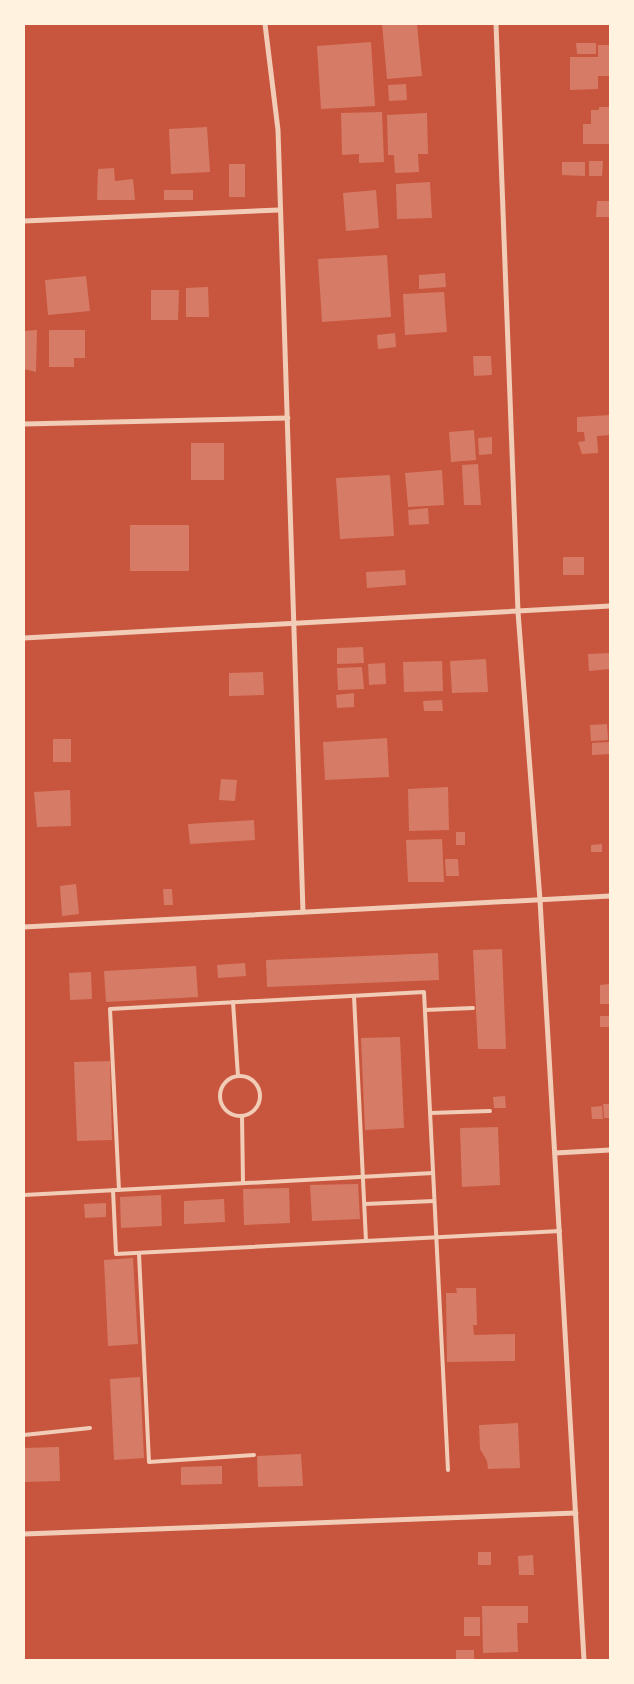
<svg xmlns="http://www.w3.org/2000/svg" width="634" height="1684" font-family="'Playfair Display',serif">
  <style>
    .building { fill: #d67c66 }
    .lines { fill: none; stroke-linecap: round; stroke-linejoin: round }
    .service { stroke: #f1ccb7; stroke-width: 4 }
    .minor { stroke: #f1ccb7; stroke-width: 5 }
  </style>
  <rect width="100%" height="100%" fill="#c8553d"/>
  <g class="building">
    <path d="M382 24H417L422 76 387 79Z"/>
    <path d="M371 42 375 106 321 109 317 46Z"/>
    <path d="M576 43H596V54H577Z"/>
    <path d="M598 45H610V76H598V89L570 90V57H598Z"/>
    <path d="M406 84 407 100 389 101 388 85Z"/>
    <path d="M599 107H610V144H583V124H591V110H599Z"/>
    <path d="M382 112 384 162 359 163V154L342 155 341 113Z"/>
    <path d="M427 113 428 154H418L419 172 395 173 394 155H388L387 115Z"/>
    <path d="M207 127 210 172 171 174 169 129Z"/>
    <path d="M589 161H603L602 176H589Z"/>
    <path d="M562 162H585V176L562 175Z"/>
    <rect x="229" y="164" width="16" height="33"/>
    <path d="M114 168 115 181 133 179 135 200H97L98 169Z"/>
    <path d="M430 182 432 218 397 219 396 184Z"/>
    <rect x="164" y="190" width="29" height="10"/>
    <path d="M376 190 379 228 346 231 343 193Z"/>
    <path d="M597 201H609V217H596Z"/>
    <path d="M387 255 391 317 322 322 318 259Z"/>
    <path d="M445 273 446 287 419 289V275Z"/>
    <path d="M86 276 90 311 48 315 45 280Z"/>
    <path d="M208 287 209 317H186V288Z"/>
    <path d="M151 290H179L178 320H151Z"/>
    <path d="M444 292 447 332 405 335 403 294Z"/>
    <path d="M37 330 36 372 24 369V331Z"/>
    <path d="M49 330H85V358H74V367H49Z"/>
    <path d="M395 333 396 347 378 349 377 335Z"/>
    <path d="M473 356H491L492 375 474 376Z"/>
    <path d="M610 415V435L597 436 598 453 582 454 578 442 585 441 584 432H577V417Z"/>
    <path d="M474 430 476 460 451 462 449 432Z"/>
    <path d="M492 437V454L479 455 478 438Z"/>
    <rect x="191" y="443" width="33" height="37"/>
    <path d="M478 464 481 505H464L462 465Z"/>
    <path d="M442 470 444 505 408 507 405 473Z"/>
    <path d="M390 475 394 536 340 539 336 478Z"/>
    <path d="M428 508 429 524 409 525 408 510Z"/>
    <rect x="130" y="525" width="59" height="46"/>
    <rect x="563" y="557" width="21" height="18"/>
    <path d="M405 570 406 585 367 588 366 572Z"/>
    <path d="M363 647 364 663 337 664V648Z"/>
    <path d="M610 653V669L589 671 588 654Z"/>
    <path d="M486 659 488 692 452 693 450 661Z"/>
    <path d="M442 661 443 691 404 692 403 662Z"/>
    <path d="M385 663 386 684 369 685 368 664Z"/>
    <path d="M362 667 364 689 338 690 337 668Z"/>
    <path d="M263 672 264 695 229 696V673Z"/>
    <path d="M354 693V707L337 708 336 695Z"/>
    <path d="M442 700 443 711H424L423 701Z"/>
    <path d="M607 724 608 740 591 741 590 725Z"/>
    <path d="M387 738 389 777 325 780 323 742Z"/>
    <rect x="53" y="739" width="18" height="23"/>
    <path d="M610 742V754L592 755V743Z"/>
    <path d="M221 779 237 780 235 801 219 800Z"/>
    <path d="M448 787 449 830 409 831 408 789Z"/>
    <path d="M70 790 71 826 37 827 34 792Z"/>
    <path d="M254 820 255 840 190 844 188 824Z"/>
    <rect x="456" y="832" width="9" height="13"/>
    <path d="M442 839 444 882H408L406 840Z"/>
    <path d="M602 844V852H591V845Z"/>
    <path d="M445 859H458L459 876H446Z"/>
    <path d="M76 884 79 914 62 916 60 886Z"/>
    <path d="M163 889H172L173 905H164Z"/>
    <path d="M502 949 506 1049H478L473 950Z"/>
    <path d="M438 953 439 980 267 987 266 960Z"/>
    <path d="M245 963 246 976 218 978 217 965Z"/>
    <path d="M196 966 198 997 106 1002 104 971Z"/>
    <path d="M91 972 92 999 70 1000 69 973Z"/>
    <path d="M610 984V1004H600V985Z"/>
    <rect x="600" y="1016" width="10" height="11"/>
    <path d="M400 1037 404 1128 365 1130 361 1038Z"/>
    <path d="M110 1061 112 1140 77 1141 74 1062Z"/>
    <path d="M505 1096 506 1108H494L493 1097Z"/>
    <path d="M603 1104H610V1118H604Z"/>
    <path d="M602 1106 603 1119H592L591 1107Z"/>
    <path d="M498 1127 500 1185 462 1187 460 1128Z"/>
    <path d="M358 1184 360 1219 312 1221 310 1185Z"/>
    <path d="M289 1188 290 1223 244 1225 243 1189Z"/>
    <path d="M161 1195 162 1226 121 1228 120 1197Z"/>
    <path d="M224 1199 225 1222 184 1224V1201Z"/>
    <path d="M106 1203V1217L85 1218 84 1204Z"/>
    <path d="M133 1258 138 1344 108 1346 104 1260Z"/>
    <path d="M456 1288H476L477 1325H473L474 1335 515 1334V1361L447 1362 446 1293H457Z"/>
    <path d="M140 1377 144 1458 114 1460 110 1379Z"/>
    <path d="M518 1423 520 1468 488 1469 487 1461 480 1449 479 1425Z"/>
    <path d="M59 1447 60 1481 24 1482V1448Z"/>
    <path d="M301 1454 303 1486 258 1487 257 1456Z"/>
    <path d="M222 1466V1484L181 1485V1467Z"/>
    <rect x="478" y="1552" width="13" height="13"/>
    <path d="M533 1555 534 1575H519L518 1556Z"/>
    <path d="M482 1606H528V1623H517L518 1652 483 1653Z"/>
    <rect x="464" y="1617" width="16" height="19"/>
    <rect x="456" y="1650" width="18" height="9"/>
  </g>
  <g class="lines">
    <g class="service">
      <path d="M354 996 366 1241"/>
      <path d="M233 1002 238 1076"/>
      <path d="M425 1010 473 1008"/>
      <circle cx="240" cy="1096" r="20"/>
      <path d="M430 1113 490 1111"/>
      <path d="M242 1116 243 1183"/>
      <path d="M113 1190 116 1254 560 1231"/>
      <path d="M119 1190 110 1009 424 992 448 1470"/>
      <path d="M24 1195 433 1173"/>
      <path d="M365 1204 434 1201"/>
      <path d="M139 1254 149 1462 254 1455"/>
      <path d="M24 1435 90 1428"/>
    </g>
    <g class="minor">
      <path d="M265 24 278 130 303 912"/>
      <path d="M496 24 518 612 540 900 584 1660"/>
      <path d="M24 221 279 210"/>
      <path d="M24 424 288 418"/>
      <path d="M24 638 610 606"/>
      <path d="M24 927 610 896"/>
      <path d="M555 1153 610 1150"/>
      <path d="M24 1534 576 1513"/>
    </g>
  </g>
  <rect width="634" height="1684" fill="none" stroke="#fff3e0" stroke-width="50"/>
</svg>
